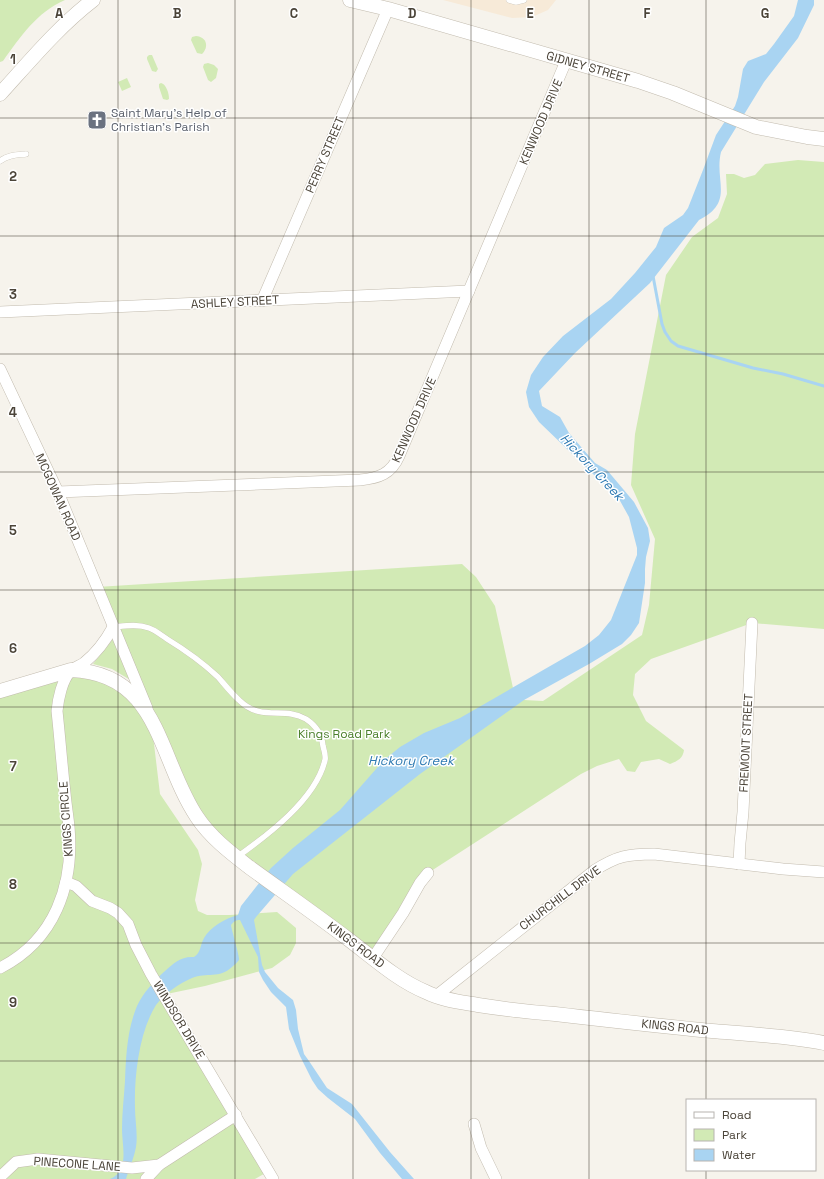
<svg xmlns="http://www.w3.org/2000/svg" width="824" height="1179" font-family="'Space Grotesk',sans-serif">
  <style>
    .commercial { fill: #f7ead8 }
    .green { fill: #d2eab5 }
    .water { fill: #a9d4f2 }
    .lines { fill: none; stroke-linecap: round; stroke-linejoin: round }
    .stream { stroke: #a9d4f2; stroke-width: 3 }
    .service-casing { stroke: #c2bbae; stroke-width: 6 }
    .minor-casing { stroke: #c2bbae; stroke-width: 12 }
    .tertiary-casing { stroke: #c2bbae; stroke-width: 15 }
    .service { stroke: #fff; stroke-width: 5.5 }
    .minor { stroke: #fff; stroke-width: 11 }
    .tertiary { stroke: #fff; stroke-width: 14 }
    .grid { fill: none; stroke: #4b4439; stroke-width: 1; stroke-opacity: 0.55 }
    .labels { text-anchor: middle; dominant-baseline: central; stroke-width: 3; stroke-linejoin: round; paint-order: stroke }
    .street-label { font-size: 12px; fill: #4b4439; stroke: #fff }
    .worship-label { font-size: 12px; fill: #5b616d; stroke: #fff; text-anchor: start }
    .park-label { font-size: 12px; fill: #4a7f2a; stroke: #fff }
    .water-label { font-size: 13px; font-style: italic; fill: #2e7ab2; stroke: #fff }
    .grid-label { font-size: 13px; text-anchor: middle; font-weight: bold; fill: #4b4439; stroke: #fff; stroke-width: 3; stroke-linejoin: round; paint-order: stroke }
  </style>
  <rect width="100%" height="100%" fill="#f6f3ec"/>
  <path class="commercial" d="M443 0H556L548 10 532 17 512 18Z"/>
  <g class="green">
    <path d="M0 0H65C36 13 21 36 3 61L0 62Z"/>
    <path d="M196 36C207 37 209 47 202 54L197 53 191 40 192 37Z"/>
    <path d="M149 55H152L158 69 156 72 152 71 147 59V57Z"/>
    <path d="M208 63 214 65 218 69 216 78 211 82 208 80 203 67 204 64Z"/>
    <path d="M127 78 131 87 122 91 118 82Z"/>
    <path d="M161 83C166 84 169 93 169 99L167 100 163 99 159 87V84Z"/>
    <path d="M798 160 824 162V629L752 623 651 659 635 674 633 695 646 721 684 750C683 758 678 761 670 764L659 759 641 762 635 772 627 771 619 759 597 766 581 774 428 873 373 958 209 833 151 719 160 794 198 850 202 864 195 900 198 911 207 915H230L277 912 296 928V943L290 955 272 968 205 986 162 995 269 1171 255 1179H0V691L81 671 140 703 97 587 462 564 476 577 495 606 513 688 524 700 543 701 642 635 649 605 655 539 631 485 635 434 666 275 692 237 718 218 727 194 726 174H734L744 178 755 175 765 164Z"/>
    <path d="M113 639 132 681 112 669 93 664Z"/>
  </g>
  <path class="water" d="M798 0H814V5L798 38 764 82 721 152C714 181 735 202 699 220L650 283 575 353 539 391 542 406 560 417 569 433 595 463 607 470 634 502 648 528 650 541 646 557 645 569V583L639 623 631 635 622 644 589 664 524 700 420 774 293 874 256 917 254 920 262 965 265 972 278 988 293 1000 296 1010 298 1029 304 1054 309 1061 327 1088 352 1104 390 1152 414 1179H402L380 1153 355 1119 328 1098 318 1089 312 1080 300 1056 289 1029 286 1007 271 992 263 980 259 972 258 957 240 920C236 920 234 921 231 925 232 932 240 957 239 960 237 963 234 965 232 967 219 979 207 972 192 978 180 983 164 994 156 1005 139 1032 134 1077 135 1108 135 1120 138 1135 136 1147 134 1158 129 1169 126 1179H110C115 1177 119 1173 121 1169 126 1157 122 1142 122 1129 122 1113 124 1097 125 1081 126 1056 127 1030 137 1006 143 993 154 981 165 971 174 963 181 956 194 957 201 953 200 945 204 938 210 927 226 918 238 915L241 906 271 868 293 848 340 810 384 760 400 747 424 733 460 718 585 646 599 635 611 620 637 555V548L629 517 619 499 539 422 529 407 526 392 531 375 543 357 563 336 611 299 635 273 656 247 664 228 683 215 688 208 703 170 716 135 735 106 738 97 743 69 748 61 766 54 774 44 794 16Z"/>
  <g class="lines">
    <path class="stream" d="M653 276 662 324 665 332 671 341 678 346 753 368 783 374 824 386"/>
    <g class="service-casing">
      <g id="service">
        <path d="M509 0 516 2 524 0"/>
        <path d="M0 161C8 155 16 155 26 154"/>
        <path d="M113 627C125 626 137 624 149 628 155 630 161 635 167 639 185 650 202 662 218 677 225 685 232 694 240 701 262 722 284 706 306 719 315 725 322 734 323 746 324 750 326 756 325 760 316 799 268 835 237 857"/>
      </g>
    </g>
    <g class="minor-casing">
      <g id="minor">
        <path d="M262 301 388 9"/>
        <path d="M0 312 469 291"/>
        <path d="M0 369 58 492 147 708"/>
        <path d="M58 492 360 480C379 478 391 474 399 456L566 61"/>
        <path d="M739 864 740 843 743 812 752 623"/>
        <path d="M66 882 76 886 92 901 110 908 118 913 128 924 136 945 151 974 273 1179"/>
        <path d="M373 958 403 913 420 883 428 873"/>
        <path d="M0 968C55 940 74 885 69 827 68 816 66 805 65 793 62 766 60 739 57 711 58 700 62 679 71 671 74 667 80 666 84 663 95 654 106 640 113 627"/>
        <path d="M436 996 595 870C617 856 628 854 654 854L783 869 824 872"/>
        <path d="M474 1124 481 1148 496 1179"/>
        <path d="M0 1177 16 1162 38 1159 132 1168 159 1165 236 1115"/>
        <path d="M146 1179 159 1165"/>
      </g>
    </g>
    <g class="tertiary-casing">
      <g id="tertiary">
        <path d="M350 0 388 9 638 81 673 93 756 127 807 137 824 139"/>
        <path d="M0 94C30 61 58 27 93 0"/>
        <path d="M0 691 71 670C160 673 158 759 197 817 210 837 231 853 249 867 282 891 315 914 348 939 372 957 397 980 426 992 442 1000 461 1002 478 1005 504 1009 529 1012 555 1014 607 1020 659 1026 712 1031 749 1034 787 1036 824 1043"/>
      </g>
    </g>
    <use href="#service" class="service"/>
    <use href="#minor" class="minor"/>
    <use href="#tertiary" class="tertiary"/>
  </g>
  <path class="grid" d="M118 0V1179M235 0V1179M353 0V1179M471 0V1179M589 0V1179M706 0V1100M0 118H824M0 236H824M0 354H824M0 472H824M0 590H824M0 707H824M0 825H824M0 943H824M0 1061H824M706 1170V1179"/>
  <defs>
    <g id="church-square" transform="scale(1)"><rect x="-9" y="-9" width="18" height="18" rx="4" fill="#6b7280" stroke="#fff"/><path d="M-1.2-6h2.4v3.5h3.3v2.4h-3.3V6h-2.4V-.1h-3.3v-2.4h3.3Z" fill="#fff"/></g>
  </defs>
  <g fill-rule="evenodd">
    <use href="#church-square" x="97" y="120"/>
  </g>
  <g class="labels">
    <g class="street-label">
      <text transform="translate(588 67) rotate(16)">GIDNEY STREET</text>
      <text transform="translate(541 122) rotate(-67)">KENWOOD DRIVE</text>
      <text transform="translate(325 155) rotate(-67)">PERRY STREET</text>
      <text transform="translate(235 302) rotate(-3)">ASHLEY STREET</text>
      <text transform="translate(414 420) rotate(-66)">KENWOOD DRIVE</text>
      <text transform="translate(58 497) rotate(66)">MCGOWAN ROAD</text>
      <text transform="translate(746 743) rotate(-87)">FREMONT STREET</text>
      <text transform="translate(66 819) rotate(-94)">KINGS CIRCLE</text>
      <text transform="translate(560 898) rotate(-37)">CHURCHILL DRIVE</text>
      <text transform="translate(356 945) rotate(37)">KINGS ROAD</text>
      <text transform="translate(179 1020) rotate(59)">WINDSOR DRIVE</text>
      <text transform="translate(675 1027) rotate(6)">KINGS ROAD</text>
      <text transform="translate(77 1164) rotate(4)">PINECONE LANE</text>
    </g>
    <g class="worship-label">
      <text x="111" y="113">Saint Mary's Help of<tspan x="111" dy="14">Christian's Parish</tspan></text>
    </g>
    <g class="park-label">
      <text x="344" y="734">Kings Road Park</text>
    </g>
    <g class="water-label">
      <text transform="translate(592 467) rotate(47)">Hickory Creek</text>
      <text x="411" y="760">Hickory Creek</text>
    </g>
  </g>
  <g class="grid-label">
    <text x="59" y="18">A</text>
    <text x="177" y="18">B</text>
    <text x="294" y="18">C</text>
    <text x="412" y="18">D</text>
    <text x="530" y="18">E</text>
    <text x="647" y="18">F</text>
    <text x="765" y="18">G</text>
    <text x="13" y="64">1</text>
    <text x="13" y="181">2</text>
    <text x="13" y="299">3</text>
    <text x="13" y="417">4</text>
    <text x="13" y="535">5</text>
    <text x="13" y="653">6</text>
    <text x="13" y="771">7</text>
    <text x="13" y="889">8</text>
    <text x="13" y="1007">9</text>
  </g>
  <rect x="686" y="1099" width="130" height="72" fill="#ffffff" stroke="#b7b4b0"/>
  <rect x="694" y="1112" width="20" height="6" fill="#ffffff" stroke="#b7b4b0"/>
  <text x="722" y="1119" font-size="12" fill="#4b4439">Road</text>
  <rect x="694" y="1129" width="20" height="12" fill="#d2eab5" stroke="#b7b4b0"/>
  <text x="722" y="1139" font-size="12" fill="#4b4439">Park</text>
  <rect x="694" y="1149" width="20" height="12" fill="#a9d4f2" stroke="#b7b4b0"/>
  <text x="722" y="1159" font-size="12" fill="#4b4439">Water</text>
</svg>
